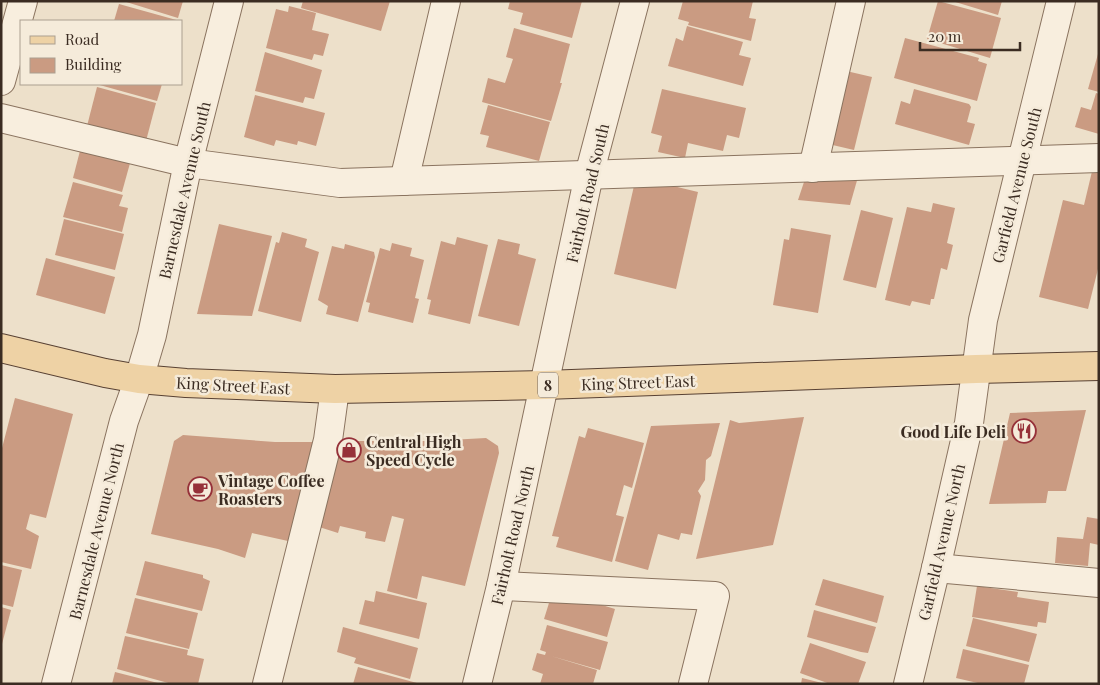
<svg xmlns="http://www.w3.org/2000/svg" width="1100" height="685" font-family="'Playfair Display',serif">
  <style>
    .building { fill: #ca9b82 }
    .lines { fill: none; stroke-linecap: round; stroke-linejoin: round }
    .minor-casing { stroke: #8a735f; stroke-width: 30 }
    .major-casing { stroke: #584133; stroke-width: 30 }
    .minor { stroke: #f8eede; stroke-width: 28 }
    .major { stroke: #eed2a5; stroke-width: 28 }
    .labels { text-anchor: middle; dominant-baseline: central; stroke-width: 5; stroke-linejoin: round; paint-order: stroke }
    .shield { fill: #f5ebda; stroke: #736559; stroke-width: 1 }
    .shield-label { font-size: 15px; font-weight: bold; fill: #3b2c22 }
    .street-label { font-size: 16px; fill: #3b2c22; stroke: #f5ebda }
    .poi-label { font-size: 16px; font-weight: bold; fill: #3b2c22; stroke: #f5ebda; text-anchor: start }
  </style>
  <rect width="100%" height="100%" fill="#ede0ca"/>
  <g class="building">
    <path d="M123 1H183L178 18Z"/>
    <path d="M303 1H390L381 31 301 8Z"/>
    <path d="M510 1H582L572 38 520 24 523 13 508 9Z"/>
    <path d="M683 1H753L749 18 756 19 751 41 688 25 689 22 678 19Z"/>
    <path d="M938 1 1001 18 990 58 927 39Z"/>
    <path d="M952 1H1002L998 15Z"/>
    <path d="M119 4 180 21H114Z"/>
    <path d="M289 6 316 13 312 30 329 34 323 56 314 54 312 60 266 48 276 9 288 12Z"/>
    <path d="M687 26 743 42 739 55 751 58 743 86 668 66 676 38 683 41Z"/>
    <path d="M514 28 570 44 560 83H562L551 121 482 102 488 78 505 83 513 59 506 57Z"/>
    <path d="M905 38 979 58 978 61 987 64 977 101 894 78Z"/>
    <path d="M265 52 322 70 314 99 305 97 303 103 255 91Z"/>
    <path d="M1098 54H1099V92L1088 89Z"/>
    <path d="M842 70 872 77 854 150 824 143Z"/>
    <path d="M96 84H162L157 101Z"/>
    <path d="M97 87 156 103 146 141 87 126Z"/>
    <path d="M662 89 746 108 739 138 727 135 723 151 688 143 685 158 658 152 662 136 651 133Z"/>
    <path d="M914 89 969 104 971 107 967 122 975 124 969 145 895 124 901 101 910 104Z"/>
    <path d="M1096 93 1099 94V134L1075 127 1081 107 1091 110Z"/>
    <path d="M255 95 325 113 316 146 298 141 297 145 276 140 274 146 244 137Z"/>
    <path d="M488 105 550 122 539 161 486 147 489 136 480 134Z"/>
    <path d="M82 143 132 156 122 192 73 178Z"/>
    <path d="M1094 163 1099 164V265L1088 309 1039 297 1063 200 1084 205Z"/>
    <path d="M808 170H860L850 205 798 200Z"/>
    <path d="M636 177 698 192 676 289 614 274Z"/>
    <path d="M73 182 123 195 119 206 128 208 122 232 63 217Z"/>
    <path d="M933 203 955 208 947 243 953 245 947 270 941 268 934 299H931L930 305 912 301 910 306 885 300 907 207 931 212Z"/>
    <path d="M861 210 893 218 876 288 843 280Z"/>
    <path d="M64 219 124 234 115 270 55 255Z"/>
    <path d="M219 224 272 236 252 316 197 314Z"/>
    <path d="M791 228 831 235 818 313 773 305 784 239 789 240Z"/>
    <path d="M282 232 307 239 305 247 319 252 301 322 258 311 276 242 279 243Z"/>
    <path d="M457 237 488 245 470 324 428 314 431 300 427 299 441 241 455 245Z"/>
    <path d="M498 239 520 244 518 254 536 259 519 326 478 316Z"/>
    <path d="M392 243 412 248 410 256 424 260 415 298 419 299 413 323 368 312 370 303 366 302 380 248 390 251Z"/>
    <path d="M345 244 374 252 375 257 358 322 326 314 328 306 318 300 332 246 344 249Z"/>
    <path d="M46 258 115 277 105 314 36 295Z"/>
    <path d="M15 398 73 414 46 518 30 514 26 529 39 536 31 569 1 562V452Z"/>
    <path d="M1086 410 1066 491H1048L1046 503 989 504 1010 413Z"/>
    <path d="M804 417 773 545 696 559 730 420 739 423Z"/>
    <path d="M720 423 711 456 706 460 705 480 698 491 701 496 692 535 681 533 679 540 658 534 648 570 615 561 651 426Z"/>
    <path d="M588 428 644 443 632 488 624 485 616 515 624 517 612 562 556 547 559 537 552 536 579 436 585 438Z"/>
    <path d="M183 435 275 442H318L294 533H290L288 541 252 533 245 558 218 549 151 534 174 441Z"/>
    <path d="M486 438 498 446 499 453 465 586 422 576 417 599 387 591 404 519 392 516 385 542 365 538 366 532 340 526 338 533 316 526 335 441H431Z"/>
    <path d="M1087 517 1099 519V545L1090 543 1088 566 1055 563 1057 537 1083 539Z"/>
    <path d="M145 561 203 575V578L210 581 202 611 136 595Z"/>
    <path d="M1 565 22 570 13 607 1 604Z"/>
    <path d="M823 579 884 596 877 623 815 605Z"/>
    <path d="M977 586 1018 592 1017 597 1049 602 1046 623 1038 622 1037 627 972 617Z"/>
    <path d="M553 590 615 609 607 637 544 619Z"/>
    <path d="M376 591 427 603 419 639 359 624 365 600 374 602Z"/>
    <path d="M135 598 198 613 189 649 126 633Z"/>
    <path d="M1 607 11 610 2 644H1Z"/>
    <path d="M814 610 876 627 868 653 861 652 807 637Z"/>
    <path d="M973 618 1037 634 1029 662 966 646Z"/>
    <path d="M547 625 608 642 600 670 551 656 597 670 593 684H540L543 674 532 670 537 653 545 655 546 652 540 650Z"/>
    <path d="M343 627 418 648 410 679 354 663 356 658 337 652Z"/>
    <path d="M125 636 188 650 187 655 204 659 198 684H172L117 669Z"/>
    <path d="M810 643 866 662 858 684H830L800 673Z"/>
    <path d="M963 649 1029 665 1024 684H982L956 678Z"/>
    <path d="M358 667 417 683V684H353Z"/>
    <path d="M115 672 158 683V684H112Z"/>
    <path d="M802 678 822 683V684H801Z"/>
  </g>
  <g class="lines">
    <g class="minor-casing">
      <g id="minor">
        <path d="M1 81 23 1"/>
        <path d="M1 118 188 163 340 183 1099 158"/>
        <path d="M813 168 851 1"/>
        <path d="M404 181 446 1"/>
        <path d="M936 568 1099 583"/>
        <path d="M501 586 715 596 693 684"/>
        <path d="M56 684 124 421 139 379 152 335 188 163 229 1"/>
        <path d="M267 684 328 440 335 389"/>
        <path d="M477 684 501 586 589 175 635 1"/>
        <path d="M908 684 936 568 969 423 983 320 1061 1"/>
      </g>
    </g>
    <g class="major-casing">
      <path id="major" d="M1 348 105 373 139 379 186 383 335 389 545 385 976 369 1099 366"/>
    </g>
    <use href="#minor" class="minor"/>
    <use href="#major" class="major"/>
  </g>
  <defs>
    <g id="restaurant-ring" transform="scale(1.25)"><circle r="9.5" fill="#f5ebda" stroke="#963139" stroke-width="1.5"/><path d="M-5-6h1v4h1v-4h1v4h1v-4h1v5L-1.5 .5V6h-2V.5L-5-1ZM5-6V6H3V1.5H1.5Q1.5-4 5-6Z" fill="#963139"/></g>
    <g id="shop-ring" transform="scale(1.25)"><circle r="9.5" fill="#f5ebda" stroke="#963139" stroke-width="1.5"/><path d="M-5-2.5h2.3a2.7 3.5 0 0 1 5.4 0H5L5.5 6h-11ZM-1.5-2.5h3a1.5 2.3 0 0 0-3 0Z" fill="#963139"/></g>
    <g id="cafe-ring" transform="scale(1.25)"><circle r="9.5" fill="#f5ebda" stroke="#963139" stroke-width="1.5"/><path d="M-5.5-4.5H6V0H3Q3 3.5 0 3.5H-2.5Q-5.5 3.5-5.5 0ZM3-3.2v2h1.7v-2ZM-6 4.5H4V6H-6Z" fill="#963139"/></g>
  </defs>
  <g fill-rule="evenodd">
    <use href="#restaurant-ring" x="1024" y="431"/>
    <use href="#shop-ring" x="349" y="450"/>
    <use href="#cafe-ring" x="200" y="489"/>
  </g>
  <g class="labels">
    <rect class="shield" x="538" y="372.5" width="20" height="25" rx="4"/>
    <g class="shield-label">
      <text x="548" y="385">8</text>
    </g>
    <g class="street-label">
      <text transform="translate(1016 185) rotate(-76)">Garfield Avenue South</text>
      <text transform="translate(184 190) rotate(-77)">Barnesdale Avenue South</text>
      <text transform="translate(587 193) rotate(-77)">Fairholt Road South</text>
      <text transform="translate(638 382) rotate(-2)">King Street East</text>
      <text transform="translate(233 385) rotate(3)">King Street East</text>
      <text transform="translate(96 531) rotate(-76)">Barnesdale Avenue North</text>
      <text transform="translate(512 535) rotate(-77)">Fairholt Road North</text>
      <text transform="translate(941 542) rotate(-77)">Garfield Avenue North</text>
    </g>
    <g class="poi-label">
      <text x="1006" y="431" text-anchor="end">Good Life Deli</text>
      <text x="366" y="441">Central High<tspan x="366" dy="18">Speed Cycle</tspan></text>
      <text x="218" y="480">Vintage Coffee<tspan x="218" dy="18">Roasters</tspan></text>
    </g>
  </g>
  <rect width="1100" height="685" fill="none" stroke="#3b2c22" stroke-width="5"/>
  <rect x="20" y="20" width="162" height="65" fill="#f5ebda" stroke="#ab9f90"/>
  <rect x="30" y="36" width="25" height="8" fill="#eed2a5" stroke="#ab9f90"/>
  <text x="65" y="45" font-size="15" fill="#3b2c22">Road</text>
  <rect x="30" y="58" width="25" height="15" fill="#ca9b82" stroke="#ab9f90"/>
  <text x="65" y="70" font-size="15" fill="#3b2c22">Building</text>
  <path d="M920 42v8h100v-8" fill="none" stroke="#3b2c22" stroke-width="2.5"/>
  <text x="928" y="42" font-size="15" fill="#3b2c22" stroke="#f5ebda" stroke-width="4" paint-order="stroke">20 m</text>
</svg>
